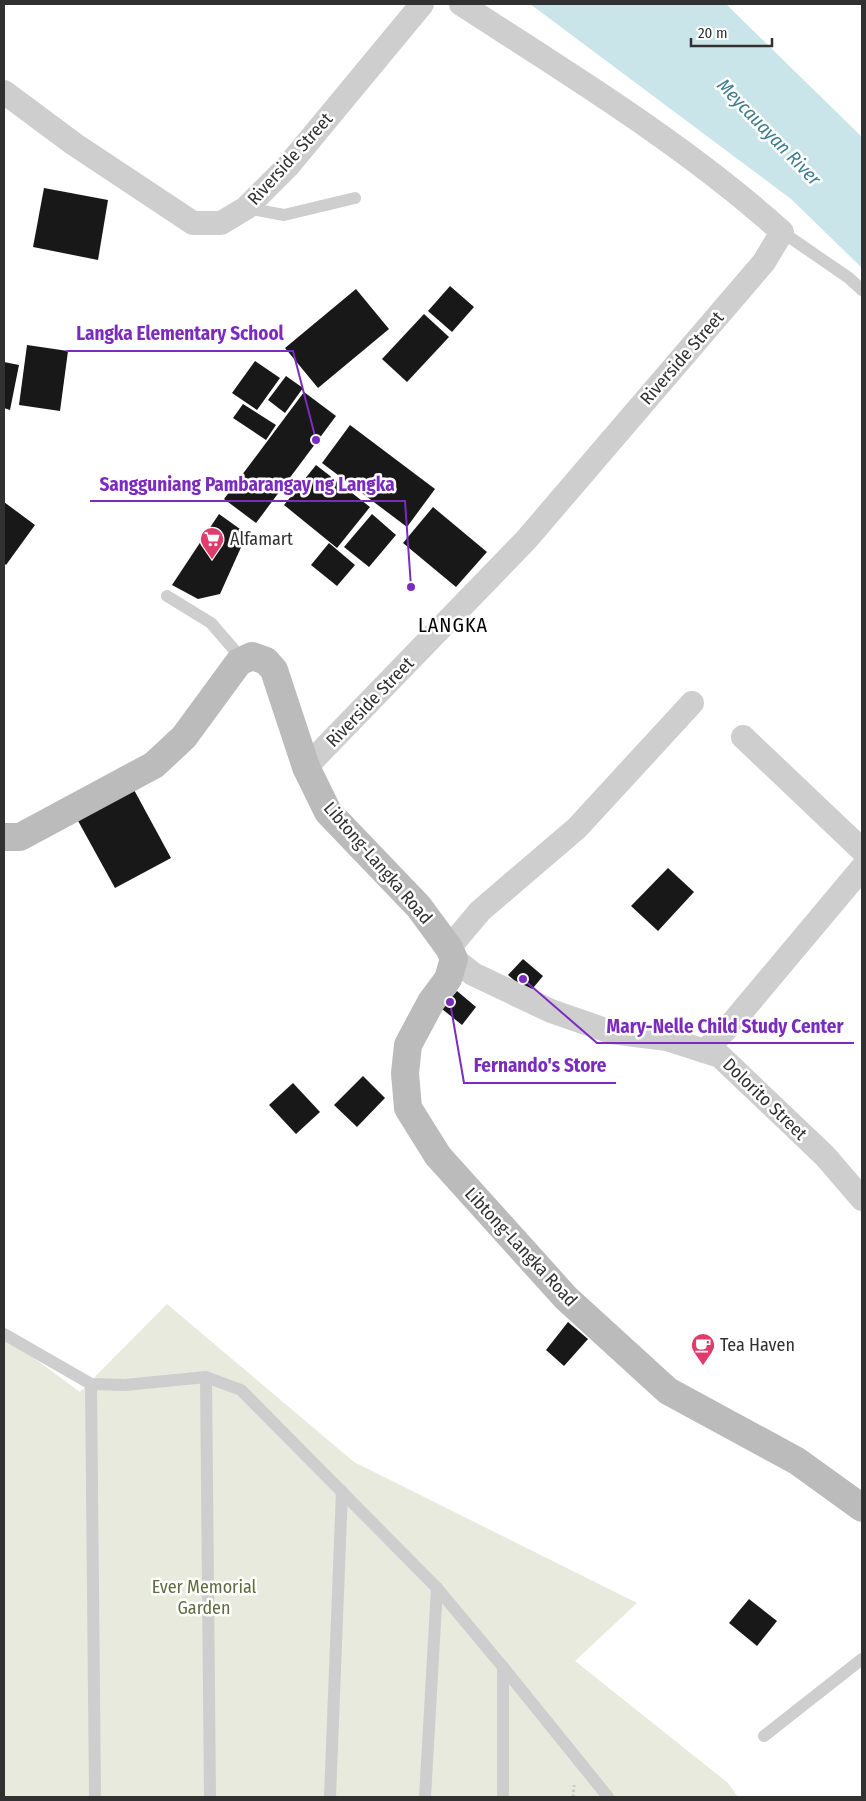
<svg xmlns="http://www.w3.org/2000/svg" width="866" height="1801" font-family="'Fira Sans Condensed',sans-serif">
  <style>
    .green { fill: #e7eadd }
    .water { fill: #cae5ea }
    .building { fill: #181818 }
    .lines { fill: none; stroke-linecap: round; stroke-linejoin: round }
    .path { stroke: #cbcbcb; stroke-width: 3; stroke-dasharray: 2.5 2.5; stroke-linecap: butt }
    .lane { stroke: #cecece; stroke-width: 12 }
    .street { stroke: #cecece; stroke-width: 24 }
    .secondary { stroke: #bbb; stroke-width: 28 }
    .labels { text-anchor: middle; dominant-baseline: central; stroke-width: 5; stroke-linejoin: round; paint-order: stroke }
    .street-label { font-size: 18px; fill: #313131; stroke: #fff }
    .poi-label { font-size: 18px; fill: #313131; stroke: #fff; text-anchor: start }
    .park-label { font-size: 18px; fill: #5e6b3f; stroke: #fff }
    .water-label { font-size: 19px; font-style: italic; fill: #3f7e8b; stroke: #fff }
    .quarter-label { font-size: 20px; letter-spacing: 1px; fill: #000; stroke: #fff }
    .leader { fill: none; stroke: #7b2cbf; stroke-width: 2 }
    .callout-dot { fill: #7b2cbf; stroke: #fff; stroke-width: 2 }
    .callout-label { font-size: 19px; text-anchor: middle; font-weight: bold; fill: #7b2cbf; stroke: #fff; stroke-width: 5; stroke-linejoin: round; paint-order: stroke }
  </style>
  <rect width="100%" height="100%" fill="#fff"/>
  <path class="green" d="M167 1304 354 1462 637 1603 575 1661 728 1783 738 1797H4V1336L80 1392Z"/>
  <path class="water" d="M530 4H726L862 137V268L791 199Z"/>
  <g class="building">
    <path d="M44 188 108 200 98 260 33 247Z"/>
    <path d="M450 286 474 307 452 332 428 311Z"/>
    <path d="M356 289 389 329 318 388 285 348Z"/>
    <path d="M424 314 449 337 407 382 382 359Z"/>
    <path d="M27 345 68 351 60 411 19 405Z"/>
    <path d="M255 361 280 378 257 410 232 393Z"/>
    <path d="M4 362 19 365 10 410 4 408Z"/>
    <path d="M286 376 303 388 285 413 268 400Z"/>
    <path d="M304 392 336 416 256 523 224 499Z"/>
    <path d="M243 404 276 425 266 440 233 418Z"/>
    <path d="M350 425 435 489 407 527 322 463Z"/>
    <path d="M316 465 370 507 337 548 284 505Z"/>
    <path d="M4 502 35 525 6 565 4 563Z"/>
    <path d="M433 507 487 552 456 587 403 543Z"/>
    <path d="M219 514 247 534 220 594 198 599 172 585Z"/>
    <path d="M372 514 396 535 369 567 344 547Z"/>
    <path d="M329 543 355 565 337 586 311 565Z"/>
    <path d="M133 788 171 858 115 888 77 819Z"/>
    <path d="M668 868 694 892 658 931 631 906Z"/>
    <path d="M523 959 543 976 529 993 508 975Z"/>
    <path d="M457 991 476 1007 462 1025 442 1009Z"/>
    <path d="M363 1076 385 1098 357 1127 334 1105Z"/>
    <path d="M293 1083 320 1112 296 1134 269 1105Z"/>
    <path d="M568 1322 588 1339 564 1366 546 1350Z"/>
    <path d="M749 1599 777 1621 757 1646 729 1623Z"/>
  </g>
  <g class="lines">
    <path class="path" d="M573 1797 574 1785"/>
    <g class="lane">
      <path d="M246 208 284 215 355 198"/>
      <path d="M782 232 849 278 862 290"/>
      <path d="M167 596 211 623 243 660"/>
      <path d="M4 1334 91 1384 125 1385 206 1377 241 1390 437 1588 503 1667V1797"/>
      <path d="M206 1377 210 1797"/>
      <path d="M91 1384 95 1797"/>
      <path d="M503 1667 608 1797"/>
      <path d="M764 1736 862 1659"/>
      <path d="M330 1797 342 1491"/>
      <path d="M425 1797 437 1588"/>
    </g>
    <g class="street">
      <path d="M4 92 74 144 193 223H221L246 208 288 166 422 4"/>
      <path d="M743 737 862 850"/>
      <path d="M306 767 526 540 764 262 782 232C687 146 569 74 461 4"/>
      <path d="M449 948 480 911 577 828 692 703"/>
      <path d="M454 959 473 974 551 1011 611 1032 667 1039 720 1056 825 1156 862 1199"/>
      <path d="M705 1051 733 1022 862 868"/>
    </g>
    <path class="secondary" d="M4 837H20L154 765 184 737 239 662 252 656 266 661 274 670 306 767 328 812 419 907 449 948 454 959 448 979 431 1002 408 1045 405 1073 408 1108 438 1156 566 1298 668 1391 797 1461 862 1508"/>
  </g>
  <defs>
    <g id="supermarket-pin" transform="scale(1.25)"><path d="M0 17L-7.5 6A9.5 9.5 0 1 1 7.5 6Z" fill="#df3c6c" stroke="#fff"/><path d="M-6-5.5h2.5l.6 2H6L4.5 2H-2.5L-4.4-4H-6ZM-1.5 3.2a1.3 1.3 0 1 0 .1 0ZM3 3.2a1.3 1.3 0 1 0 .1 0Z" fill="#fff"/></g>
    <g id="cafe-pin" transform="scale(1.25)"><path d="M0 17L-7.5 6A9.5 9.5 0 1 1 7.5 6Z" fill="#df3c6c" stroke="#fff"/><path d="M-5.5-4.5H6V0H3Q3 3.5 0 3.5H-2.5Q-5.5 3.5-5.5 0ZM3-3.2v2h1.7v-2ZM-6 4.5H4V6H-6Z" fill="#fff"/></g>
  </defs>
  <g fill-rule="evenodd">
    <use href="#supermarket-pin" x="212" y="539"/>
    <use href="#cafe-pin" x="703" y="1345"/>
  </g>
  <g class="labels">
    <g class="street-label">
      <text transform="translate(290 159) rotate(-48)">Riverside Street</text>
      <text transform="translate(682 358) rotate(-49)">Riverside Street</text>
      <text transform="translate(370 702) rotate(-46)">Riverside Street</text>
      <text transform="translate(378 863) rotate(49)">Libtong-Langka Road</text>
      <text transform="translate(765 1099) rotate(44)">Dolorito Street</text>
      <text transform="translate(521 1247) rotate(47)">Libtong-Langka Road</text>
    </g>
    <g class="poi-label">
      <text x="230" y="539">Alfamart</text>
      <text x="720" y="1345">Tea Haven</text>
    </g>
    <g class="park-label">
      <text x="204" y="1587">Ever Memorial<tspan x="204" dy="21">Garden</tspan></text>
    </g>
    <g class="water-label">
      <text transform="translate(769 132) rotate(46)">Meycauayan River</text>
    </g>
    <g class="quarter-label">
      <text x="453" y="625">LANGKA</text>
    </g>
  </g>
  <path class="leader" d="M316 440L293 351H66M411 587L405 501H90M523 979L597 1043H854M450 1002L464 1083H616"/>
  <g class="callout-dot">
    <circle cx="316" cy="440" r="5"/>
    <circle cx="411" cy="587" r="5"/>
    <circle cx="523" cy="979" r="5"/>
    <circle cx="450" cy="1002" r="5"/>
  </g>
  <g class="callout-label">
    <text x="180" y="340">Langka Elementary School</text>
    <text x="247" y="491">Sangguniang Pambarangay ng Langka</text>
    <text x="725" y="1033">Mary-Nelle Child Study Center</text>
    <text x="540" y="1072">Fernando's Store</text>
  </g>
  <rect width="866" height="1801" fill="none" stroke="#313131" stroke-width="10"/>
  <path d="M691 38v8h81v-8" fill="none" stroke="#313131" stroke-width="2.5"/>
  <text x="698" y="38" font-size="15" fill="#313131" stroke="#ffffff" stroke-width="4" paint-order="stroke">20 m</text>
</svg>
